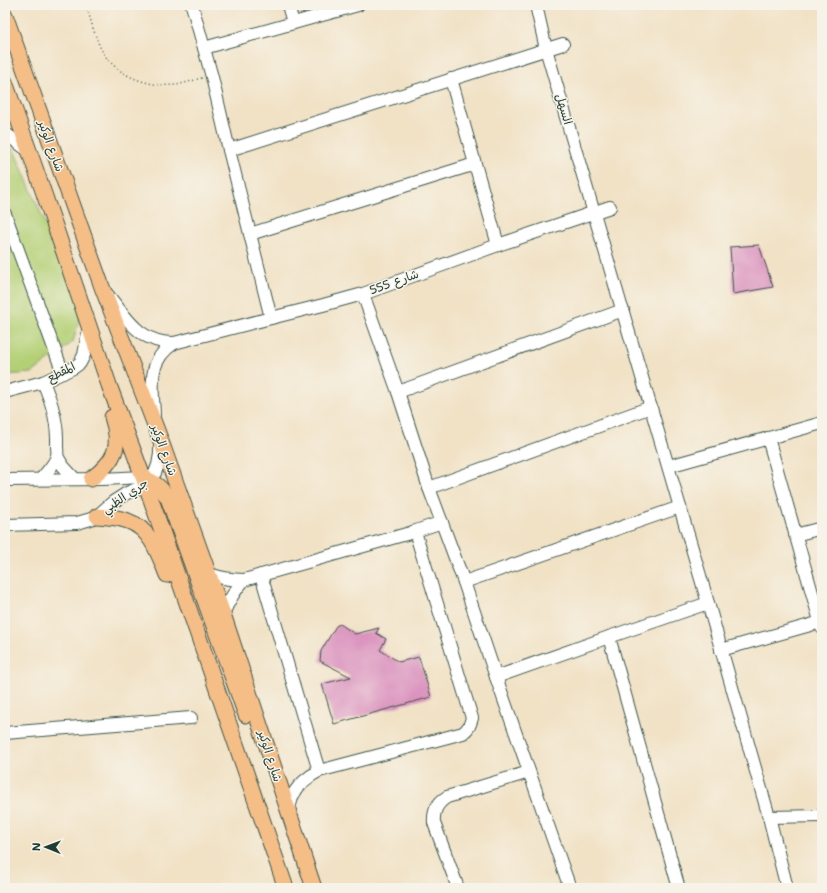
<svg xmlns="http://www.w3.org/2000/svg" width="827" height="893" font-family="'Shantell Sans','Playpen Sans Arabic',sans-serif">
  <style>
    .green { fill: #b4d076; stroke: #6a8655 }
    .building { fill: #da92be }
    .lines { fill: none; stroke-linecap: round; stroke-linejoin: round }
    .minor-casing { stroke: #3e564a; stroke-width: 14 }
    .major-casing { stroke: #3e564a; stroke-width: 17 }
    .path { stroke: #3e564a; stroke-width: 1.5; stroke-dasharray: 1 3; stroke-linecap: butt }
    .minor { stroke: #fff; stroke-width: 12 }
    .major { stroke: #f6be87; stroke-width: 15 }
    .labels { text-anchor: middle; dominant-baseline: central; stroke-width: 3; stroke-linejoin: round; paint-order: stroke }
    .street-label { font-size: 12px; fill: #1f3d34; stroke: #f7f3e8 }
  </style>
  <rect width="100%" height="100%" fill="#f7f3e8"/>
  <filter id="ink" filterUnits="userSpaceOnUse"><feTurbulence type="fractalNoise" baseFrequency=".025" numOctaves="2"/><feDisplacementMap in="SourceGraphic" scale="8" xChannelSelector="R" yChannelSelector="G"/><feConvolveMatrix kernelMatrix="1 2 1 2 8 2 1 2 1" color-interpolation-filters="sRGB"/></filter>
  <filter id="wash" filterUnits="userSpaceOnUse"><feTurbulence type="fractalNoise" baseFrequency=".012" numOctaves="4" result="noise"/><feDisplacementMap in="SourceGraphic" scale="16" xChannelSelector="R" yChannelSelector="G"/><feGaussianBlur stdDeviation="0.9" result="paint"/><feColorMatrix in="noise" values="0 0 0 0 0 0 0 0 0 0 0 0 0 0 0 0 0 1.4 0 .05"/><feComposite in="paint" operator="in"/></filter>
  <g filter="url(#wash)">
    <rect width="100%" height="100%" fill="#f1e2c6"/>
    <path class="green" d="M5 143 14 150 82 310 73 342 32 373 5 375Z"/>
    <g id="blocks">
      <g class="building">
        <path d="M759 245 773 287 733 294 730 247Z"/>
        <path d="M340 624 355 634 379 628 376 633 386 639 380 650 399 662 419 657 431 697 334 724 322 684 351 677 320 661 321 651 336 626Z"/>
      </g>
    </g>
  </g>
  <g filter="url(#ink)">
    <use href="#blocks" fill-opacity="0" stroke="#3e564a" stroke-width="1"/>
    <g class="lines">
      <g class="minor-casing">
        <g id="minor">
          <path d="M192 5 212 77 229 150 271 318"/>
          <path d="M288 5 293 23"/>
          <path d="M536 5 546 49 708 603 769 817 787 888"/>
          <path d="M204 48 358 5"/>
          <path d="M451 79 498 245"/>
          <path d="M5 133 30 152"/>
          <path d="M229 150 563 44"/>
          <path d="M5 214 63 373"/>
          <path d="M250 234 475 164"/>
          <path d="M107 294C127 318 139 343 174 343L271 318 323 305 363 294 498 245 610 207"/>
          <path d="M363 294 398 392 429 488 464 582 496 677 570 888"/>
          <path d="M5 392 43 382 73 368 80 363 84 355 89 327"/>
          <path d="M398 392 623 310"/>
          <path d="M154 415C153 386 146 362 174 343"/>
          <path d="M768 438 822 628"/>
          <path d="M57 456 63 466 75 479"/>
          <path d="M669 466 822 423"/>
          <path d="M41 479C46 473 55 464 57 456 58 453 57 449 57 446 58 423 52 402 43 382"/>
          <path d="M5 480 103 479 143 477"/>
          <path d="M429 488 651 407"/>
          <path d="M5 525 77 523 91 519 97 516 113 502 127 493 146 485 155 473 158 465 160 454V444"/>
          <path d="M413 532 442 522"/>
          <path d="M795 535 822 528"/>
          <path d="M209 574C221 578 231 580 244 580L410 533 413 532 416 534 417 538 472 718C470 725 469 728 463 733L319 771C309 776 298 785 293 795 291 800 290 806 288 811"/>
          <path d="M261 575 319 771"/>
          <path d="M464 582 680 507"/>
          <path d="M223 614C229 600 234 591 244 580"/>
          <path d="M609 637 678 885"/>
          <path d="M721 650 821 622"/>
          <path d="M496 677 609 637 708 603"/>
          <path d="M5 733 191 718"/>
          <path d="M769 817 822 816"/>
          <path d="M458 888 434 823C433 811 437 803 447 797L529 772"/>
        </g>
      </g>
      <g class="major-casing">
        <g id="major">
          <path d="M5 15 102 287 158 433 223 614 314 888"/>
          <path d="M5 82 40 182 109 385 146 485 286 888"/>
          <path d="M143 477C154 482 161 487 168 498L246 715"/>
          <path d="M91 479C115 461 122 447 112 417"/>
          <path d="M97 516C107 517 118 517 128 521 151 529 159 555 167 575"/>
        </g>
      </g>
      <path class="path" d="M86 5C91 20 96 42 104 54 119 77 149 87 175 85 184 84 193 80 202 78"/>
      <use href="#minor" class="minor"/>
      <use href="#major" class="major"/>
    </g>
  </g>
  <g class="labels">
    <g class="street-label">
      <text transform="translate(564 109) rotate(74)">السهل</text>
      <text transform="translate(51 146) rotate(70)">شارع الوكير</text>
      <text transform="translate(394 282) rotate(-20)">شارع 555</text>
      <text transform="translate(61 372) rotate(-27)">المقطع</text>
      <text transform="translate(164 450) rotate(70)">شارع الوكير</text>
      <text transform="translate(125 496) rotate(-34)">جري الظبي</text>
      <text transform="translate(270 756) rotate(72)">شارع الوكير</text>
    </g>
  </g>
  <rect width="827" height="893" fill="none" stroke="#f7f3e8" stroke-width="20"/>
  <g transform="translate(46 847) rotate(271)" stroke="#f7f3e8" stroke-width="3" paint-order="stroke">
  <path d="M0-3L7 15L0 10L-7 15Z" fill="#1f3d34"/>
  <text y="-6" font-size="11" font-weight="bold" text-anchor="middle" fill="#1f3d34">N</text>
  </g>
</svg>
